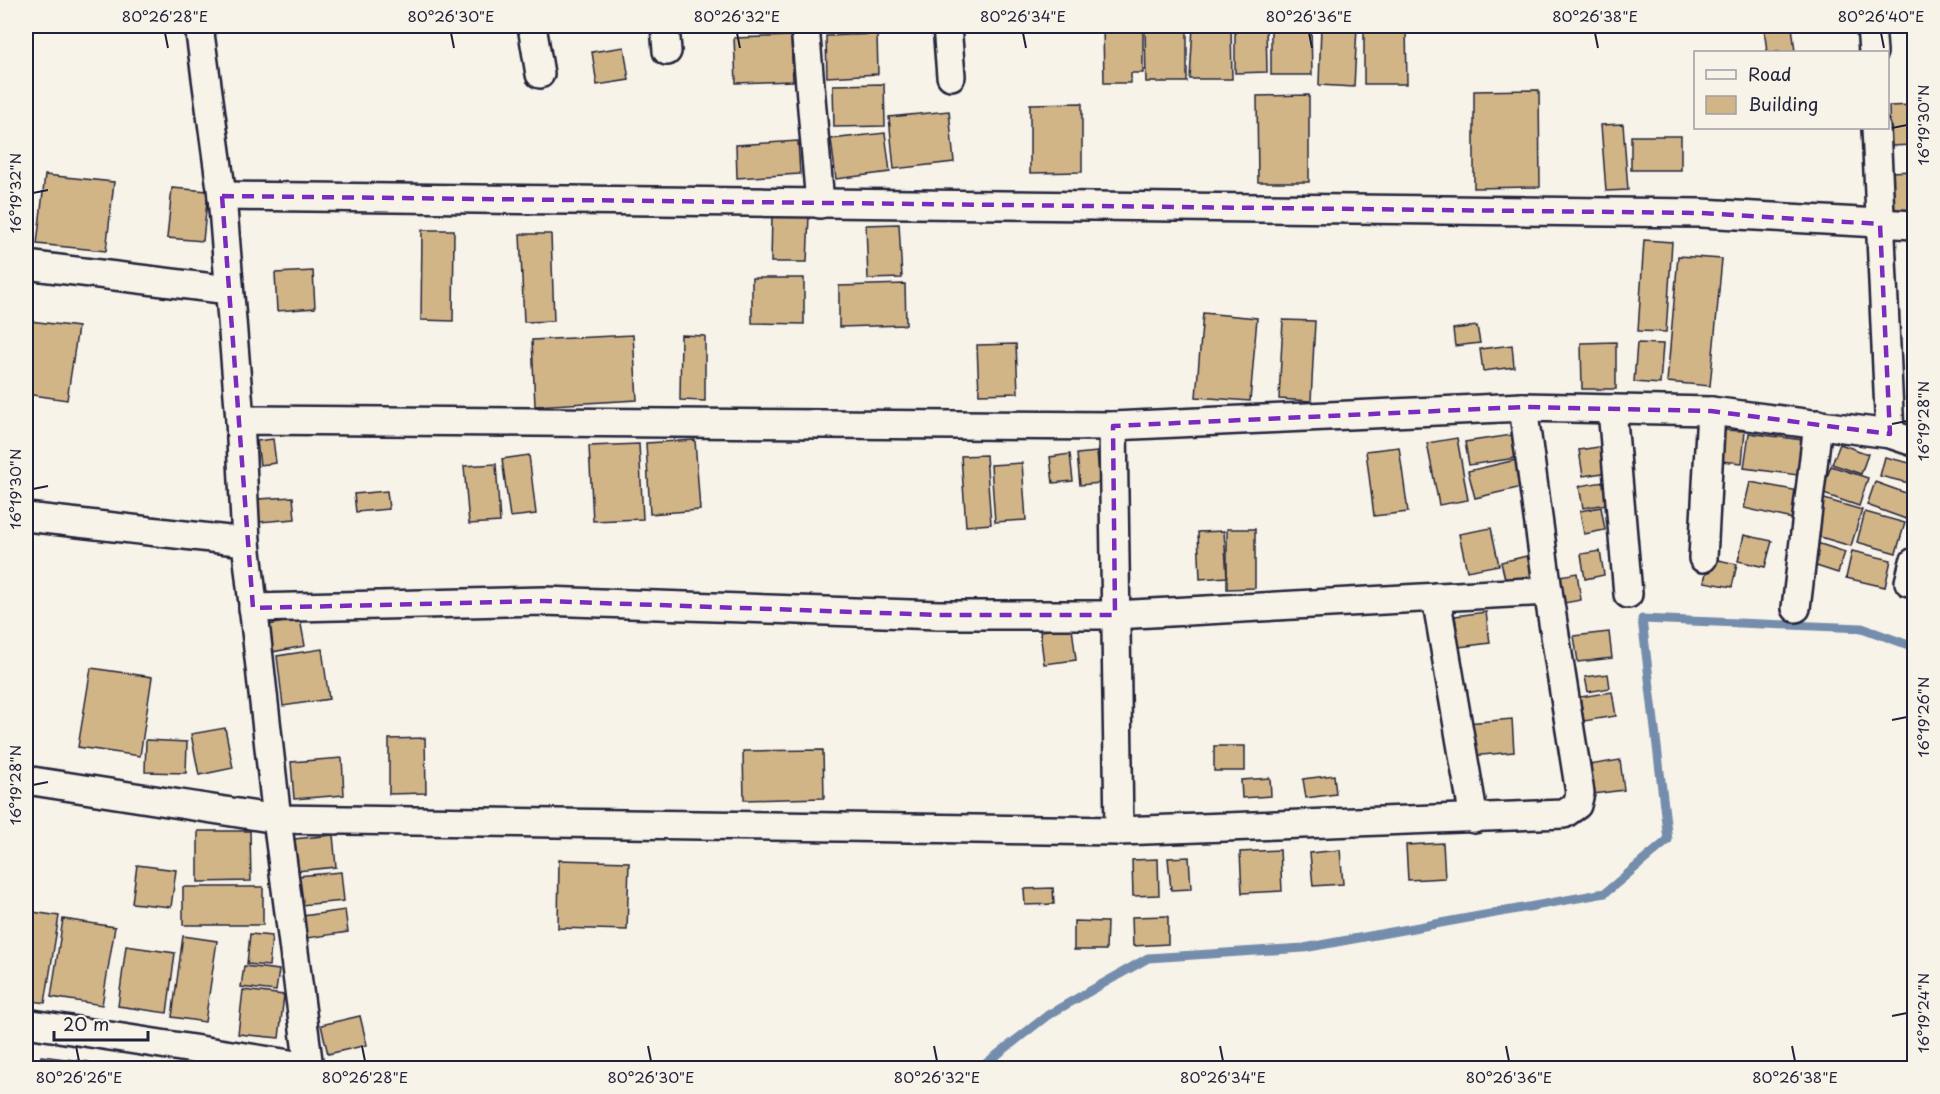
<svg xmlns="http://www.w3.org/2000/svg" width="1940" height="1094" font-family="'Playpen Sans',sans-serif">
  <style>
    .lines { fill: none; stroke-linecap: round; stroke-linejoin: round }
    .stream { stroke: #758dac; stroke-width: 9 }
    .building { fill: #d2b587; stroke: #22223b; stroke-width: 1.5 }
    .street-casing { stroke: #22223b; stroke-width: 32 }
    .street { stroke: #f7f3e8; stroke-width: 27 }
    .marked { fill: none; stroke: #7b2cbf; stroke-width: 4.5; stroke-dasharray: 12 8; stroke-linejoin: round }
    .ticks { fill: none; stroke: #22223b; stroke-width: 2 }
    .neatline { fill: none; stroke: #22223b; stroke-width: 2 }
    .ticks-label { font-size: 15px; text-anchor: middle; fill: #22223b }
  </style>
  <rect width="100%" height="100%" fill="#f7f3e8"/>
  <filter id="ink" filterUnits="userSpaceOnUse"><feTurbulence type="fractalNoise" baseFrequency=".0167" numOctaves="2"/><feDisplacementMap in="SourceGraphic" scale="12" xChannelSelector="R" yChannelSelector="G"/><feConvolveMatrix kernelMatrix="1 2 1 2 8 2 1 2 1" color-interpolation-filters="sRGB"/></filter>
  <g filter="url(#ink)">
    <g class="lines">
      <path class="stream" d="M980 1068 1048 1015 1148 958 1304 948 1605 893 1668 840 1642 619 1862 628 1914 647"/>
    </g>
    <g class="building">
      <path d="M735 26H789L735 31Z"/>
      <path d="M1103 26H1143V73H1131V83H1104Z"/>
      <path d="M1145 26H1187V82H1146Z"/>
      <path d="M1193 26H1231L1232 79H1190Z"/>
      <path d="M1235 26H1266L1267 72 1235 73Z"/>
      <path d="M1271 26H1311L1312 75H1271Z"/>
      <path d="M1321 26H1357L1354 87 1319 85Z"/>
      <path d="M1364 26H1406L1407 84H1364Z"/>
      <path d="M1792 26 1795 52H1767L1764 28Z"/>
      <path d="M877 34 878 74 827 77 826 36Z"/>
      <path d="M791 36 793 81 736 83 734 38Z"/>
      <path d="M624 47 629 80 597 85 592 52Z"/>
      <path d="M884 84 885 126 834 127 833 85Z"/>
      <path d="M1539 90 1540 187 1474 188V91Z"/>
      <path d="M1309 95V182H1258L1257 96Z"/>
      <path d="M1082 103V172L1030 173V104Z"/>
      <path d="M1914 105V145L1890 146 1889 106Z"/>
      <path d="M949 111 954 162 894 169 889 117Z"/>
      <path d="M1623 124 1628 190 1606 191 1601 125Z"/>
      <path d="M885 133 890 172 836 179 831 139Z"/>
      <rect x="1631" y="136" width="50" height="34"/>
      <path d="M798 141 800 174 737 178 736 145Z"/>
      <path d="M1914 171V217L1893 218 1891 172Z"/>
      <path d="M45 175 114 182 106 251 37 244Z"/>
      <path d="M172 188 208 191 203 241 167 238Z"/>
      <path d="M772 214 809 215 807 262H771Z"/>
      <path d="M899 224 902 278 868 279 866 225Z"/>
      <path d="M422 230H454L453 321 421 320Z"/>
      <path d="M520 234H551L554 321 524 322Z"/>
      <path d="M1644 240 1672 242 1666 332 1638 331Z"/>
      <path d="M1678 256 1722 259 1710 386 1667 382Z"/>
      <path d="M313 271 315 308 277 311 275 273Z"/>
      <path d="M752 278H804V324L752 323Z"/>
      <path d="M905 284 906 325 839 327V286Z"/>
      <path d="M1203 313 1257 318 1250 401 1196 397Z"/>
      <path d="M1283 320 1315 321 1311 401 1279 399Z"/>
      <path d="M30 321 78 327 67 400 26 394V350Z"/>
      <path d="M1477 326 1480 343 1455 346 1453 329Z"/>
      <path d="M633 335 637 400 535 406 532 340Z"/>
      <path d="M681 335 705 336V401L680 400Z"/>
      <path d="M1616 342V389H1582L1581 343Z"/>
      <path d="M1637 343 1663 344 1660 384 1634 382Z"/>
      <path d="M1016 344 1018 393 979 394 977 345Z"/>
      <path d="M1512 345 1514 367 1483 371 1480 349Z"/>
      <path d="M1723 430 1745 431 1742 463 1720 461Z"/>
      <path d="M1749 433 1803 440 1798 475 1744 468Z"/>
      <path d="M1512 435 1516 458 1469 465 1465 442Z"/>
      <path d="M1457 438 1468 500 1439 505 1427 443Z"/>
      <path d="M273 439 276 463 260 465 257 441Z"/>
      <path d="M695 440 700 510 650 514 646 443Z"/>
      <path d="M639 444 643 519 593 521 589 446Z"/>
      <path d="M1840 444 1868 454 1861 474 1832 464Z"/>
      <path d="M1605 446 1609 472 1583 476 1579 450Z"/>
      <path d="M1399 447 1408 512 1374 516 1366 451Z"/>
      <path d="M1097 452 1100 483 1080 485 1077 454Z"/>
      <path d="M1070 454 1073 481 1053 483 1050 457Z"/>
      <path d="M529 455 536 514 510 517 502 459Z"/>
      <path d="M986 455 991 524 966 526 961 456Z"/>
      <path d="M1885 457 1914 464 1913 484 1880 476Z"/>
      <path d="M1516 460 1522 487 1475 498 1468 471Z"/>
      <path d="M1022 463 1026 520 995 522 991 465Z"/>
      <path d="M496 464 500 522 469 524 464 466Z"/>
      <path d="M1831 466 1868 478 1859 506 1821 493Z"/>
      <path d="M1609 481 1613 503 1583 508 1579 486Z"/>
      <path d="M1750 482 1799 491 1793 519 1744 508Z"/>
      <path d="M1875 482 1914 496 1906 519 1867 505Z"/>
      <path d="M387 491 389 509 356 512 354 494Z"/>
      <path d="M293 497 295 519 259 522 258 499Z"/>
      <path d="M1821 498 1862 510 1851 546 1810 534Z"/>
      <path d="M1601 507 1605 530 1584 534 1580 511Z"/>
      <path d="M1865 512 1905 523 1896 553 1857 542Z"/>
      <path d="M1491 528 1499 565 1467 571 1459 534Z"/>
      <path d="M1227 529H1255V588L1227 589Z"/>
      <path d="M1224 531 1227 577 1200 579 1198 532Z"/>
      <path d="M1744 535 1772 541 1765 567 1738 561Z"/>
      <path d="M1814 542 1845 552 1838 573 1807 563Z"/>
      <path d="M1600 551 1604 575 1585 579 1581 554Z"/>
      <path d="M1852 551 1891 560 1885 587 1846 578Z"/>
      <path d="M1527 556 1533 577 1506 583 1501 562Z"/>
      <path d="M1709 558 1737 564 1732 587 1704 582Z"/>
      <path d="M1577 573 1581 600 1559 604 1554 577Z"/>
      <path d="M1486 612 1490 643 1459 647 1455 616Z"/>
      <path d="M300 619 305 646 272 652 268 625Z"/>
      <path d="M1072 628 1076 660 1044 664 1040 631Z"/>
      <path d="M1609 632 1612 658 1578 662 1574 636Z"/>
      <path d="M322 649 329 699 283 706 277 656Z"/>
      <path d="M91 668 152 677 140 756 78 747Z"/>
      <path d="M1608 674 1610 688 1588 692 1585 677Z"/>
      <path d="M1612 692 1616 716 1584 721 1580 697Z"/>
      <path d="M1512 719 1514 752 1471 756 1467 723Z"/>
      <path d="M225 728 233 768 199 775 191 734Z"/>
      <path d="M425 738 426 793 389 794V739Z"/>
      <path d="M146 740 187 742 186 773 145 772Z"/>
      <rect x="1214" y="746" width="31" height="25"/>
      <path d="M823 750 824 798 744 800 743 751Z"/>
      <path d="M342 758 344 795 294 799 291 762Z"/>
      <path d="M1620 760 1624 790 1593 794 1589 765Z"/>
      <path d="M1334 775 1336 794 1306 798 1303 779Z"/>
      <path d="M1270 778 1271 796 1242 798 1241 780Z"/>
      <path d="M198 831H250L251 881 198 882Z"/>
      <path d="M333 835 336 867 297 871 294 839Z"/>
      <path d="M1443 843 1445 878 1408 880 1406 845Z"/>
      <path d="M1280 850 1282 891 1242 893 1240 852Z"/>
      <path d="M1340 850 1343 884 1313 886 1310 853Z"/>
      <path d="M1189 857 1191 889 1171 890 1168 858Z"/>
      <path d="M1158 859 1159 895 1133 896 1132 860Z"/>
      <path d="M559 860 629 862 627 930 558 928Z"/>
      <path d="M137 865 176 870 171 907 132 903Z"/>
      <path d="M341 872 344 901 300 905 298 876Z"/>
      <rect x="183" y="887" width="80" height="38"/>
      <path d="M1053 888 1054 904 1025 905 1024 889Z"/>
      <path d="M345 910 348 932 300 939 296 917Z"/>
      <path d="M26 911 59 916 45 1003 26 1000Z"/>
      <path d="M1168 916V944L1133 946 1132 917Z"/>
      <path d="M63 919 115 927 102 1005 51 997Z"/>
      <path d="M1074 921 1107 922 1106 950H1074Z"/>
      <path d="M250 934 272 936 269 966 247 964Z"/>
      <path d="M183 936 217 941 205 1022 172 1017Z"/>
      <path d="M126 946 175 953 167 1013 118 1006Z"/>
      <path d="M244 966 279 970 276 991 241 987Z"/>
      <path d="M243 990 284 995 279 1038 238 1034Z"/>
      <path d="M360 1016 367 1045 328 1054 321 1025Z"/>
      <path d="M41 1056 89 1062V1068H39Z"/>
    </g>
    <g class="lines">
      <g class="street-casing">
        <g id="street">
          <path d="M199 26 222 196 240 420"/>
          <path d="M532 26 540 74"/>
          <path d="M665 26 667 51"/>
          <path d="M805 26 820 204"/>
          <path d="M947 26 951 76"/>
          <path d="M1871 26 1873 52"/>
          <path d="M1876 128 1890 434 1914 442"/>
          <path d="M222 196 1701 213 1914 225"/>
          <path d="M26 265 229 290"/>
          <path d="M1523 407 1711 411 1890 434"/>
          <path d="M1612 409 1628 594"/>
          <path d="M1113 426 1119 831"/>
          <path d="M26 517 246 542 240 420 1113 426 1523 407 1548 591 1580 793 1577 805 1564 814 1119 831 277 819 26 780"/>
          <path d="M246 542 277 819 309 1068"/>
          <path d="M1703 558 1711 411"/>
          <path d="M1909 582 1914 562"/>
          <path d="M1436 597 1474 819"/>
          <path d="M253 608 544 601 939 615H1115L1548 591"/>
          <path d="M1796 608 1818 424"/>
          <path d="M26 1023 309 1067"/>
        </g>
      </g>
      <use href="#street" class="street"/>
    </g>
  </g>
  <path class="marked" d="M222 196 1701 213 1880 224 1890 434 1711 411 1523 407 1113 426 1115 615H939L544 601 253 608Z"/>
  <path class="ticks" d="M165 33 168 48M451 33 454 48M737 33 740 48M1023 33 1026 48M1309 33 1312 48M1595 33 1598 48M1881 33 1884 48M1892 128 1907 125M33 193 48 190M1892 424 1907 421M33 489 48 486M1892 720 1907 717M33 785 48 782M1892 1016 1907 1013M76 1046 79 1061M362 1046 365 1061M648 1046 651 1061M934 1046 937 1061M1220 1046 1223 1061M1506 1046 1509 1061M1792 1046 1795 1061"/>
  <rect width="1940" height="1094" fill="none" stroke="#f7f3e8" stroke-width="66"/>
  <rect x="1694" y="51" width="195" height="78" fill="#f7f3e8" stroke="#a29fa3" stroke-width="1.5"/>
  <rect x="1706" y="70" width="30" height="9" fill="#f7f3e8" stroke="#a29fa3" stroke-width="1.5"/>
  <text x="1748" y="81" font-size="18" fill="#22223b">Road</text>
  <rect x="1706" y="96" width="30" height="18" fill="#d2b587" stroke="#a29fa3" stroke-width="1.5"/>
  <text x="1748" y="111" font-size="18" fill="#22223b">Building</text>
  <path d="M54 1031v9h94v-9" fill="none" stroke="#22223b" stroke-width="3"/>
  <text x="63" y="1031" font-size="18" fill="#22223b" stroke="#f7f3e8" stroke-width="4.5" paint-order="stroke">20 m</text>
  <rect x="33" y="33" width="1874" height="1028" class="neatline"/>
  <g class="ticks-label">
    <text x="165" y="22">80°26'28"E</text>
    <text x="451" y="22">80°26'30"E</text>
    <text x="737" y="22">80°26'32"E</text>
    <text x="1023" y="22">80°26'34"E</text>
    <text x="1309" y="22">80°26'36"E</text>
    <text x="1595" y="22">80°26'38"E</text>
    <text x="1881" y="22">80°26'40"E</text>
    <text transform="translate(1924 125) rotate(-90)" y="5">16°19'30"N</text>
    <text transform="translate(16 193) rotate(-90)" y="5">16°19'32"N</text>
    <text transform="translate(1924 421) rotate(-90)" y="5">16°19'28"N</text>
    <text transform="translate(16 489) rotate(-90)" y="5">16°19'30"N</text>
    <text transform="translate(1924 717) rotate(-90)" y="5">16°19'26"N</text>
    <text transform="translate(16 785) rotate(-90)" y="5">16°19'28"N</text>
    <text transform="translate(1924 1013) rotate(-90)" y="5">16°19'24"N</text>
    <text x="79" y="1083">80°26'26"E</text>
    <text x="365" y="1083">80°26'28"E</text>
    <text x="651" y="1083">80°26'30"E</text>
    <text x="937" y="1083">80°26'32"E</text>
    <text x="1223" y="1083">80°26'34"E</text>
    <text x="1509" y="1083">80°26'36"E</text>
    <text x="1795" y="1083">80°26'38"E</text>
  </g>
</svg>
